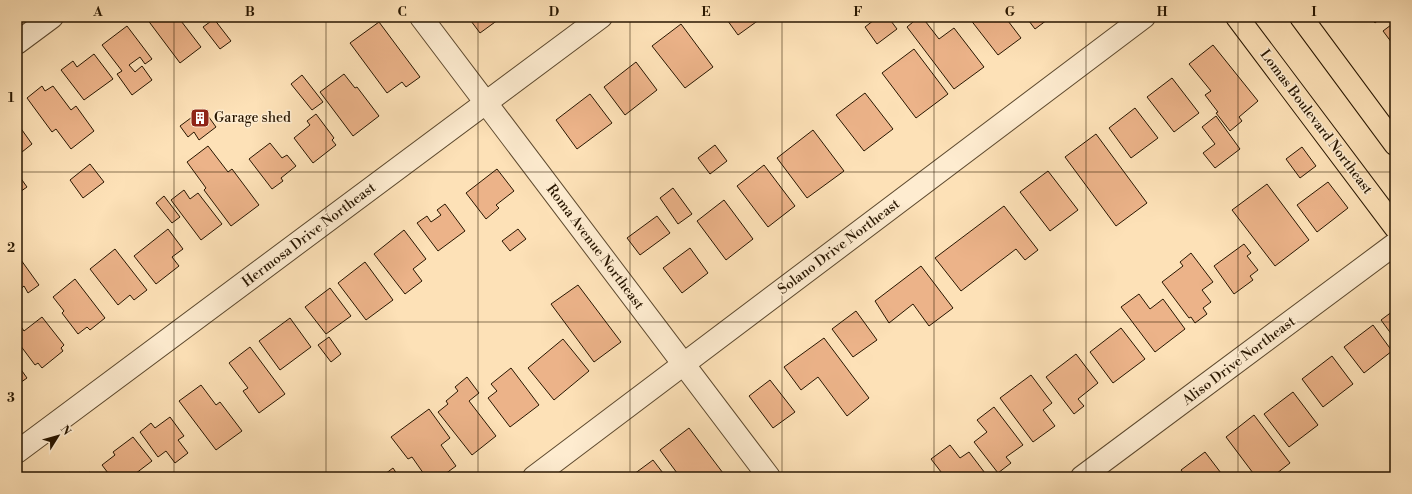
<svg xmlns="http://www.w3.org/2000/svg" width="1412" height="494" font-family="'Libre Bodoni',serif">
  <style>
    .building { fill: #ecb389; stroke: #281600 }
    .lines { fill: none; stroke-linecap: round; stroke-linejoin: round }
    .minor-casing { stroke: #5d492e; stroke-width: 24 }
    .major-casing { stroke: #281600; stroke-width: 24 }
    .minor { stroke: #feecd0; stroke-width: 22 }
    .major { stroke: #fde1b7; stroke-width: 22 }
    .grid { fill: none; stroke: #281600; stroke-width: 1; stroke-opacity: 0.55 }
    .labels { text-anchor: middle; dominant-baseline: central; stroke-width: 3; stroke-linejoin: round; paint-order: stroke }
    .poi-label { font-size: 14px; fill: #281600; stroke: #feecd0; text-anchor: start }
    .street-label { font-size: 14px; fill: #281600; stroke: #feecd0 }
    .neatline { fill: none; stroke: #281600; stroke-width: 1.5 }
    .grid-label { font-size: 13px; text-anchor: middle; font-weight: bold; fill: #281600 }
  </style>
  <rect width="100%" height="100%" fill="#fde1b7"/>
  <filter id="stains"><feTurbulence type="fractalNoise" baseFrequency=".005" numOctaves="4"/><feColorMatrix values="0 0 0 0 .2 0 0 0 0 .09 0 0 0 0 .02 0 0 0 .5 -.17"/></filter>
  <radialGradient id="worn" r=".72"><stop offset=".6" stop-color="#630" stop-opacity="0"/><stop offset="1" stop-color="#630" stop-opacity=".3"/></radialGradient>
  <g class="building">
    <path d="M149 17H178L201 47 180 63 147 19Z"/>
    <path d="M468 17H502L480 33Z"/>
    <path d="M725 17H763L738 35Z"/>
    <path d="M878 17H888L897 29 877 44 865 27Z"/>
    <path d="M919 17H922L939 39 954 28 984 67 954 89 907 27Z"/>
    <path d="M972 17H1005L1021 38 998 55 970 19Z"/>
    <path d="M1026 17H1051L1035 29Z"/>
    <path d="M1370 17H1382L1375 23Z"/>
    <path d="M214 19 231 41 220 49 203 27Z"/>
    <path d="M379 22 420 77 406 87 402 82 387 93 350 43Z"/>
    <path d="M1395 22V47L1383 31Z"/>
    <path d="M681 24 713 67 685 88 652 46Z"/>
    <path d="M127 26 152 59 145 64 140 57 129 65 135 72 142 66 152 80 132 95 117 74 122 71 102 45Z"/>
    <path d="M1213 45 1258 101 1239 117 1242 121 1230 131 1216 113 1218 112 1205 95 1211 91 1189 64Z"/>
    <path d="M914 49 948 94 916 118 882 73Z"/>
    <path d="M94 54 113 79 84 100 61 70 73 61 77 67Z"/>
    <path d="M636 62 657 90 625 115 604 87Z"/>
    <path d="M344 74 355 88 357 87 379 116 353 136 320 92Z"/>
    <path d="M302 75 323 102 312 110 291 84Z"/>
    <path d="M1172 78 1199 113 1174 132 1147 97Z"/>
    <path d="M42 86 45 91 53 86 71 110 76 106 94 131 71 149 56 129 52 132 27 98Z"/>
    <path d="M865 93 893 129 864 151 836 115Z"/>
    <path d="M590 94 612 123 577 149 556 120Z"/>
    <path d="M1135 108 1158 138 1131 158 1109 128Z"/>
    <path d="M203 109 216 127 199 140 194 132 188 137 180 126Z"/>
    <path d="M316 114 334 138 332 140 336 145 313 163 294 138 310 125 307 121Z"/>
    <path d="M1216 116 1240 149 1215 168 1203 153 1215 144 1202 127Z"/>
    <path d="M17 123 32 144 17 156Z"/>
    <path d="M813 130 844 171 807 198 777 158Z"/>
    <path d="M1096 134 1147 203 1116 226 1065 157Z"/>
    <path d="M270 143 282 158 287 155 296 166 281 178 283 181 272 189 249 159Z"/>
    <path d="M715 145 727 161 710 174 698 158Z"/>
    <path d="M208 146 228 172 232 169 259 205 231 226 204 190 206 188 187 162Z"/>
    <path d="M1302 147 1316 166 1300 178 1286 159Z"/>
    <path d="M90 164 104 182 83 198 70 180Z"/>
    <path d="M764 165 795 206 768 227 737 186Z"/>
    <path d="M497 169 514 191 496 205 499 208 486 219 466 193Z"/>
    <path d="M1048 171 1078 210 1050 231 1020 192Z"/>
    <path d="M17 173 27 187 17 194Z"/>
    <path d="M1328 182 1348 208 1317 232 1297 205Z"/>
    <path d="M1267 184 1309 240 1275 266 1232 210Z"/>
    <path d="M673 188 692 214 678 224 660 198Z"/>
    <path d="M184 190 190 199 198 193 222 224 201 240 171 200Z"/>
    <path d="M164 196 180 217 172 223 156 203Z"/>
    <path d="M724 200 753 239 726 260 697 221Z"/>
    <path d="M445 204 465 231 438 251 417 223 427 216 431 222 441 215 437 210Z"/>
    <path d="M1004 206 1038 250 1025 260 1016 249 961 291 935 258Z"/>
    <path d="M657 216 670 233 640 255 627 238Z"/>
    <path d="M168 229 183 249 172 257 179 266 156 284 134 256Z"/>
    <path d="M518 229 526 239 510 251 502 241Z"/>
    <path d="M404 230 426 259 413 269 422 281 405 294 374 254Z"/>
    <path d="M1244 244 1251 253 1247 256 1258 270 1250 276 1253 280 1234 294 1214 266Z"/>
    <path d="M690 248 708 273 682 293 663 268Z"/>
    <path d="M115 249 147 290 134 300 130 295 118 305 90 269Z"/>
    <path d="M1191 253 1213 282 1202 290 1211 302 1203 308 1207 314 1195 323 1191 317 1189 318 1162 282 1183 266 1180 262Z"/>
    <path d="M21 260 39 285 28 293 24 286 17 292V263Z"/>
    <path d="M365 262 393 300 366 320 338 283Z"/>
    <path d="M921 266 953 308 929 326 913 304 889 323 875 301Z"/>
    <path d="M75 279 105 318 90 330 87 327 78 334 62 313 64 311 53 297Z"/>
    <path d="M578 285 621 342 594 362 551 304Z"/>
    <path d="M330 288 351 316 326 334 305 307Z"/>
    <path d="M1139 294 1150 309 1163 299 1185 329 1155 352 1121 307Z"/>
    <path d="M856 311 877 340 853 357 832 329Z"/>
    <path d="M1393 311 1395 312V339L1381 320Z"/>
    <path d="M42 317 64 345 61 348 63 351 42 368 38 363 35 365 17 341V321L24 331Z"/>
    <path d="M290 318 311 347 280 370 259 341Z"/>
    <path d="M1373 325 1392 351 1364 373 1344 347Z"/>
    <path d="M1121 328 1145 359 1113 383 1090 352Z"/>
    <path d="M329 337 341 354 331 362 318 345Z"/>
    <path d="M824 338 869 398 847 416 818 377 801 390 784 367Z"/>
    <path d="M563 339 589 371 554 400 528 368Z"/>
    <path d="M250 347 285 394 259 413 243 391 248 388 229 363Z"/>
    <path d="M1076 354 1098 383 1078 399 1084 406 1074 414 1046 377Z"/>
    <path d="M1332 356 1353 384 1323 407 1302 379Z"/>
    <path d="M17 364 27 378 17 385Z"/>
    <path d="M511 368 539 405 510 427 488 398 497 391 491 384Z"/>
    <path d="M1031 375 1052 403 1043 410 1055 426 1033 442 1000 398Z"/>
    <path d="M467 377 479 393 469 401 496 436 472 455 438 412 448 404 446 401 458 391 455 387Z"/>
    <path d="M770 380 795 412 773 428 749 396Z"/>
    <path d="M201 385 216 405 220 402 242 431 216 450 179 401Z"/>
    <path d="M1293 392 1318 425 1289 447 1264 414Z"/>
    <path d="M994 407 1023 445 1006 457 1011 463 998 473 974 442 987 432 977 420Z"/>
    <path d="M429 409 450 438 441 445 456 466 441 477H426L412 457 408 459 391 437Z"/>
    <path d="M1254 415 1290 463 1272 477H1256L1226 437Z"/>
    <path d="M170 417 184 436 178 440 188 453 175 463 166 451 158 457 140 432 151 423 155 428Z"/>
    <path d="M689 428 726 477H680L660 450Z"/>
    <path d="M133 437 152 461 131 477H111L102 465 115 455 113 452Z"/>
    <path d="M950 445 960 458 969 452 988 477H974L972 474 968 477H945L931 459Z"/>
    <path d="M1205 452 1224 477H1186L1181 470Z"/>
    <path d="M653 460 666 477H630Z"/>
    <path d="M393 468 399 477H381Z"/>
    <path d="M90 472 95 477H83Z"/>
  </g>
  <g class="lines">
    <g class="minor-casing">
      <g id="minor">
        <path d="M421 17 769 477"/>
        <path d="M17 43 52 17"/>
        <path d="M17 452 601 17"/>
        <path d="M534 477 1144 17"/>
        <path d="M1082 477 1395 244"/>
      </g>
    </g>
    <g class="major-casing">
      <g id="major">
        <path d="M1237 17 1395 227"/>
        <path d="M1301 17 1395 144"/>
      </g>
    </g>
    <use href="#minor" class="minor"/>
    <use href="#major" class="major"/>
  </g>
  <path class="grid" d="M174 17V477M326 17V477M478 17V477M630 17V477M782 17V477M934 17V477M1086 17V477M1238 17V477M17 172H1395M17 322H1395"/>
  <defs>
    <g id="building-square" transform="scale(1)"><rect x="-9" y="-9" width="18" height="18" rx="4" fill="#8f2418" stroke="#feecd0"/><path d="M-4-6H4V6H1V3H-1V6H-4ZM-2.5-4.3h1.7v1.8h-1.7ZM.8-4.3h1.7v1.8H.8ZM-2.5-1h1.7V.8h-1.7ZM.8-1h1.7V.8H.8Z" fill="#fff"/></g>
  </defs>
  <g fill-rule="evenodd">
    <use href="#building-square" x="200" y="118"/>
  </g>
  <g class="labels">
    <g class="poi-label">
      <text x="214" y="118">Garage shed</text>
    </g>
    <g class="street-label">
      <text transform="translate(1316 122) rotate(53)">Lomas Boulevard Northeast</text>
      <text transform="translate(309 235) rotate(-37)">Hermosa Drive Northeast</text>
      <text transform="translate(595 247) rotate(53)">Roma Avenue Northeast</text>
      <text transform="translate(839 247) rotate(-37)">Solano Drive Northeast</text>
      <text transform="translate(1239 361) rotate(-37)">Aliso Drive Northeast</text>
    </g>
  </g>
  <rect width="1412" height="494" fill="none" stroke="#fde1b7" stroke-width="44"/>
  <g transform="translate(58 436) rotate(53)" stroke="#feecd0" stroke-width="3" paint-order="stroke">
  <path d="M0-3L7 15L0 10L-7 15Z" fill="#281600"/>
  <text y="-6" font-size="11" font-weight="bold" text-anchor="middle" fill="#281600">N</text>
  </g>
  <rect x="22" y="22" width="1368" height="450" class="neatline"/>
  <g class="grid-label">
    <text x="98" y="16">A</text>
    <text x="250" y="16">B</text>
    <text x="402" y="16">C</text>
    <text x="554" y="16">D</text>
    <text x="706" y="16">E</text>
    <text x="858" y="16">F</text>
    <text x="1010" y="16">G</text>
    <text x="1162" y="16">H</text>
    <text x="1314" y="16">I</text>
    <text x="11" y="102">1</text>
    <text x="11" y="252">2</text>
    <text x="11" y="402">3</text>
  </g>
  <rect width="100%" height="100%" filter="url(#stains)"/>
  <rect width="100%" height="100%" fill="url(#worn)"/>
</svg>
